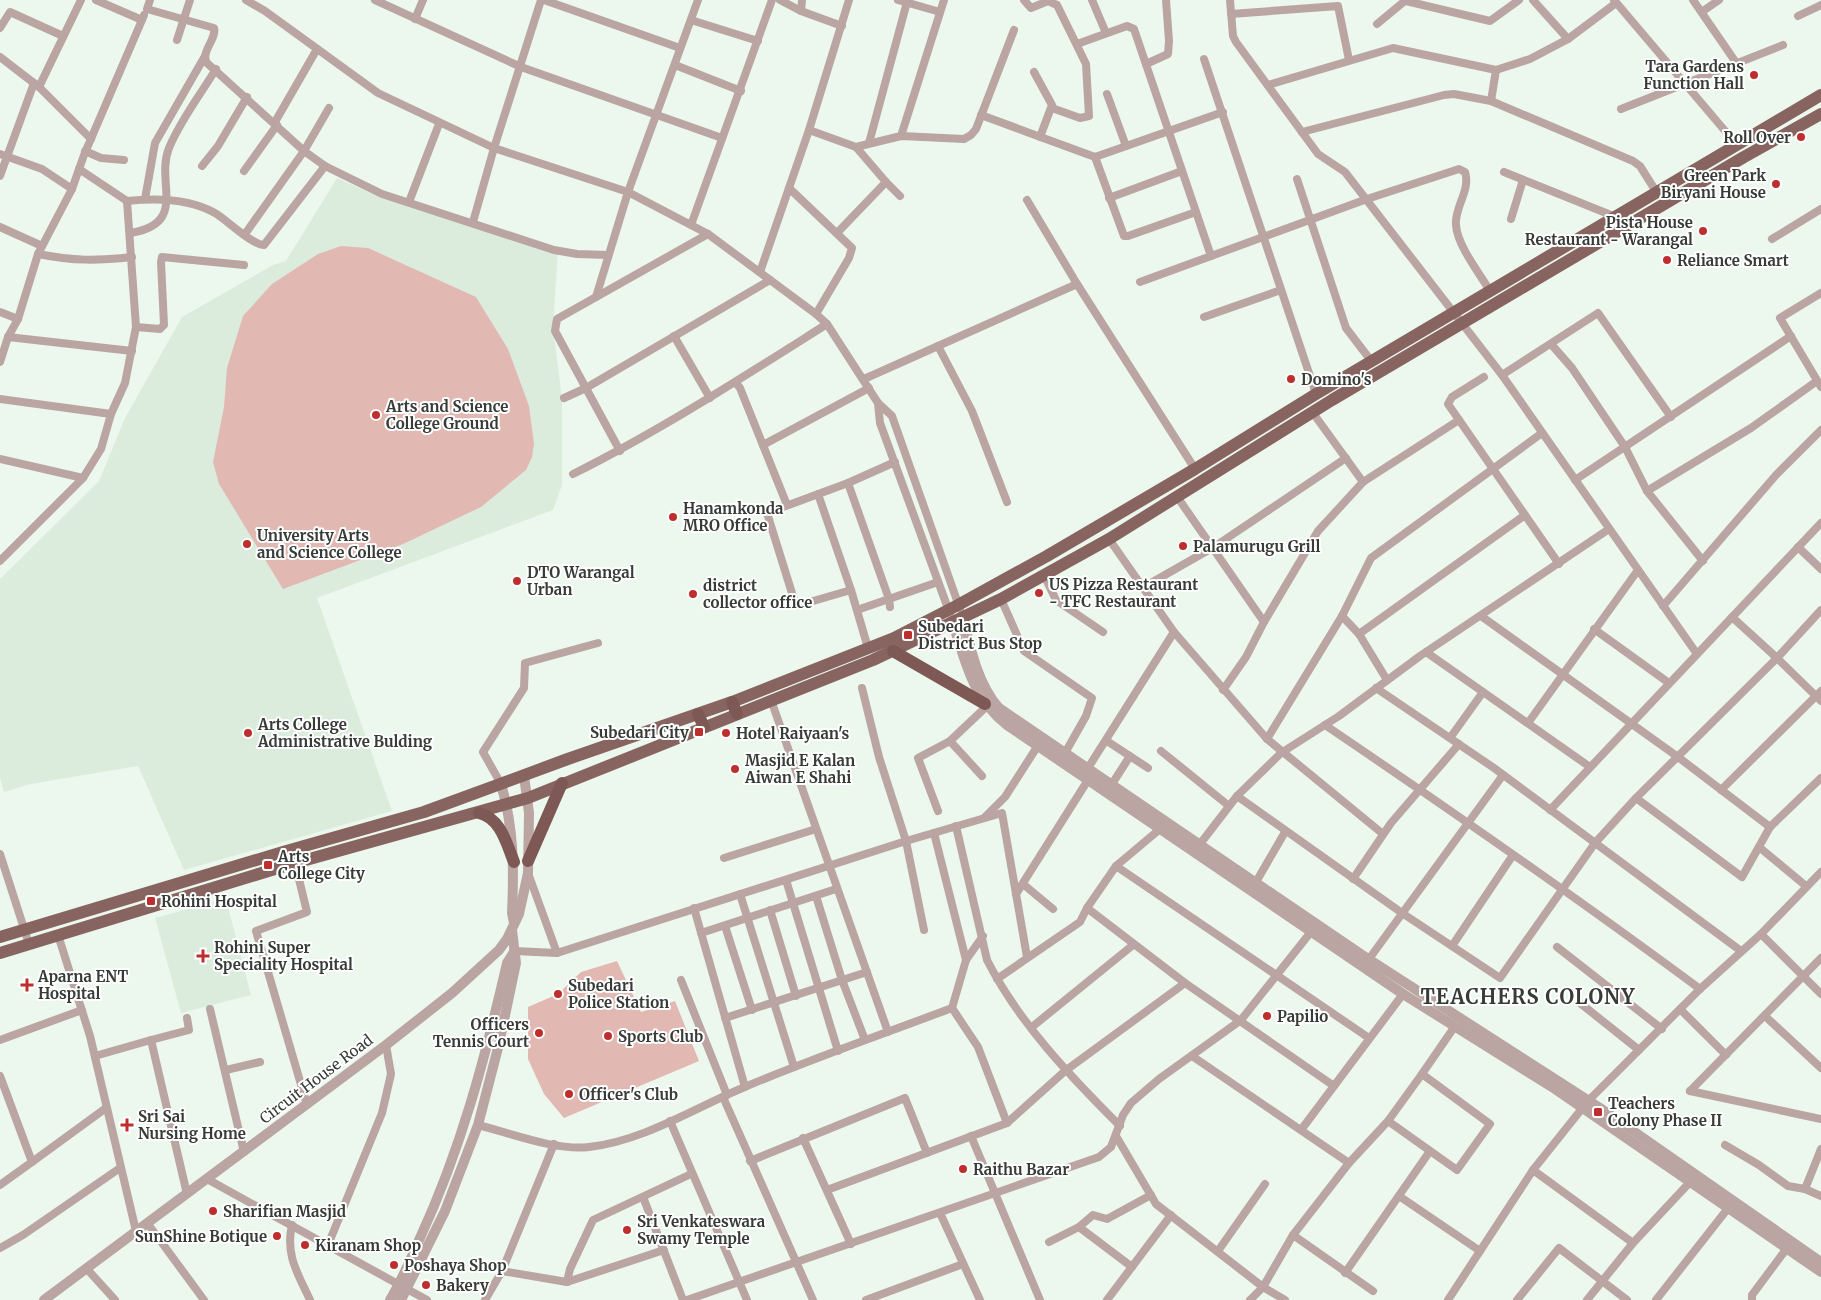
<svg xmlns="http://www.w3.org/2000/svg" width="1821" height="1300" font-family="Merriweather,serif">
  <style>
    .built { fill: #dbecdd }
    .green { fill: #e2b8b3 }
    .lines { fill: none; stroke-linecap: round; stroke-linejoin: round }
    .minor { stroke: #baa5a2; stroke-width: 8 }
    .tertiary { stroke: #baa5a2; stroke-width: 10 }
    .primary { stroke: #876460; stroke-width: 12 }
    .trunk { stroke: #7e5854; stroke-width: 12 }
    .poi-dot { fill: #bd2e2d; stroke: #fff; stroke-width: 2 }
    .labels { text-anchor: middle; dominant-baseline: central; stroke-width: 4; stroke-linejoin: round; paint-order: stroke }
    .poi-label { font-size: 15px; font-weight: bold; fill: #373c38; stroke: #fff; text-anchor: start }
    .street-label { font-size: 15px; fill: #373c38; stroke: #fff }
    .district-label { font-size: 20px; font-weight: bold; letter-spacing: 1px; fill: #373c38; stroke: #fff }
  </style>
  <rect width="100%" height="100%" fill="#ecf8ed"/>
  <g class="built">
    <path d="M337 178 373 194 558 251 553 328 562 398V485L553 510 317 598 392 811 184 870 138 766 31 784 4 792 0 778V579L99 481 125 418 182 317 273 265 286 261Z"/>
    <path d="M226 899 251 995 181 1013 155 918Z"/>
  </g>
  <g class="green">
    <path d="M341 246 368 248 476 297 508 349 529 406 534 444 532 457 526 470 481 507 403 544 283 589 219 484 213 462 224 407 227 368 243 316 272 284 318 254Z"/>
    <path d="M617 961 641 1012 675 1001 699 1061 564 1118 544 1094 528 1059V1007L558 994 581 972Z"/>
  </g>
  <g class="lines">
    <g class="minor">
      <path d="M96 0 142 20 144 15"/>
      <path d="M150 0 147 9 214 28C217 39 200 52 207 63L304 151 325 166 382 194 554 250 577 254 608 255"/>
      <path d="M246 0 265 11 378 93 494 148 628 192 708 234 816 314 827 324 878 403 892 416 960 609"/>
      <path d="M375 0 521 67 722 138"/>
      <path d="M544 0 680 48"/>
      <path d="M780 0 801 11 842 26"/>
      <path d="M898 0 940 12"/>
      <path d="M1024 0 1031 8 1048 1 1057 5 1086 64 1089 116 1080 118 1052 108"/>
      <path d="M1092 0 1106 33"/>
      <path d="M1230 0 1233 36 1236 42 1318 154 1345 172 1502 375 1697 654"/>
      <path d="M1533 0 1568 39"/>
      <path d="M1614 0 1737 145"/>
      <path d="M1693 0 1737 64"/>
      <path d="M1406 1 1490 21 1519 0"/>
      <path d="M801 11 802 0"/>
      <path d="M1703 11 1719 0"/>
      <path d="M1231 14 1338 6 1349 60"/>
      <path d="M1798 16 1821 5"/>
      <path d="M415 19 423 0"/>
      <path d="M691 20 758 41"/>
      <path d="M1377 24 1406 0"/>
      <path d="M0 28 10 12 63 36"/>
      <path d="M177 40 190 0"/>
      <path d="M1077 44 1127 26 1134 29 1211 256"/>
      <path d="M0 57 39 87 91 139"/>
      <path d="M1204 59 1316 394"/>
      <path d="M1146 64 1168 54 1169 41 1166 0"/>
      <path d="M675 65 741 91"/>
      <path d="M1034 72 1052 105 1040 137"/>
      <path d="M1268 85 1393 48 1496 70 1530 59 1568 39 1616 3"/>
      <path d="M39 87 81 0"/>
      <path d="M1107 94 1126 146"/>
      <path d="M1491 101 1496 70"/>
      <path d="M1621 109 1783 45"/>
      <path d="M981 115 1095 157 1223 112"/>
      <path d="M275 122 317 49"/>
      <path d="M809 130 856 147 886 182 837 233"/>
      <path d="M1302 132 1444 95 1454 94 1491 101 1633 161 1640 166 1657 193"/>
      <path d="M901 136 944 0"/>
      <path d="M869 143 907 2"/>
      <path d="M856 147 901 136 964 139 971 135 976 129 1014 30"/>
      <path d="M85 151 101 158 124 160"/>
      <path d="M0 154 42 169 72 189 84 155 142 20"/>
      <path d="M1095 157 1124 236H1128L1196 212"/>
      <path d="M202 166 218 146 247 97"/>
      <path d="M79 169 127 201C155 198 190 199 215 213 227 220 252 245 264 245L325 166"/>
      <path d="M244 171 277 125"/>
      <path d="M1504 172 1616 217"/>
      <path d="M0 176 34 83"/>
      <path d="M1297 179 1346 328 1372 362"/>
      <path d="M886 182 900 196"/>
      <path d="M789 188 852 248 849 258 816 314"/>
      <path d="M1109 198 1182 171"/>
      <path d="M145 199 155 143 205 56"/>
      <path d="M1027 200 1077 284 1195 469"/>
      <path d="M409 202 439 124"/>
      <path d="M1511 219 1523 180"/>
      <path d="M473 222 494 148 541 0"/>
      <path d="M691 225 772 0"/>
      <path d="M0 227 42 246"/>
      <path d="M130 233C189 224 155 182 169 148 180 121 200 95 216 69"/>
      <path d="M245 234 304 151 329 108"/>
      <path d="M1772 239 1821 209"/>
      <path d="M38 254C74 261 96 261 132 257"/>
      <path d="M760 272 809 130 849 0"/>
      <path d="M1140 282 1367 199 1459 169 1465 172C1471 190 1454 208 1456 225 1457 245 1480 274 1490 291"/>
      <path d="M1821 293 1780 318 1821 387"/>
      <path d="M596 297 628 192 698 0"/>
      <path d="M0 312 18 319"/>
      <path d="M1204 317 1281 290"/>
      <path d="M136 327 160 329 164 325 161 262 162 257 244 265"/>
      <path d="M674 336 710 398"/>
      <path d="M8 337 132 351"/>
      <path d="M1551 344 1572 368 1625 447 1647 491 1703 561"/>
      <path d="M938 346 972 411 1007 502"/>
      <path d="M0 362 8 337 18 319 38 254 72 189"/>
      <path d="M1502 375 1598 313 1671 417"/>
      <path d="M1484 377 1452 397 1448 404 1559 564"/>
      <path d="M864 379 1077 284"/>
      <path d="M736 383 740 388 787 505"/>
      <path d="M564 398 586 388 770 280"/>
      <path d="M0 399 111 414 125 383 136 327 127 201"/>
      <path d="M878 403 880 423 950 614"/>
      <path d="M1313 413 1363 482 1459 420"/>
      <path d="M763 445 869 388"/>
      <path d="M620 451 555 331 557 319 708 234"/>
      <path d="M0 459 83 478 101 449 111 414"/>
      <path d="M573 474C661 430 743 377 827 324"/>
      <path d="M1575 480 1791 336"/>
      <path d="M848 483 889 599 890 607"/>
      <path d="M1647 491 1751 428 1817 381"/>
      <path d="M818 494 851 590 868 648"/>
      <path d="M1178 498 1264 622"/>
      <path d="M1109 539 1174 632 1267 739 1383 834"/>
      <path d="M1798 547 1821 569"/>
      <path d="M0 561 83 478"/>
      <path d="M1044 575 1056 600 1103 632"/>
      <path d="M1142 588 1214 547 1346 458"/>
      <path d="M851 590 796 606 767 513 848 483 895 462"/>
      <path d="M1001 599 1024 651 1092 698 1086 716 1065 753"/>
      <path d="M1663 606 1776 475 1821 430"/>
      <path d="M857 610 938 582"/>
      <path d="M1342 616 1359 634 1387 680"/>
      <path d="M1481 616 1678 757 1770 827"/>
      <path d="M1732 617 1777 658 1821 701"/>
      <path d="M1594 629 1669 683"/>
      <path d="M1359 634 1525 515"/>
      <path d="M1426 652 1590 767"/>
      <path d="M862 688 879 757 906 841 924 930"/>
      <path d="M1376 688 1494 768 1741 951"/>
      <path d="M1223 690 1246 657 1264 622 1318 531 1363 482"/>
      <path d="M771 700 888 1032"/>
      <path d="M1528 723 1638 570"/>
      <path d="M1325 725C1452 811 1577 898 1700 989"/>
      <path d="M1450 738 1483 692"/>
      <path d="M1267 739 1342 616 1371 558 1542 433"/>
      <path d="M1110 743 1148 768"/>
      <path d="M1161 751 1229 806"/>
      <path d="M1088 768 1174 632"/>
      <path d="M982 776 950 741 987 706"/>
      <path d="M501 784 483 752 524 688 525 663 598 643"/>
      <path d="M1112 784 1130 756"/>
      <path d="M1721 790 1821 691"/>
      <path d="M1237 796 1402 913 1500 978 1595 843 1636 798 1777 658 1821 610"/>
      <path d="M1636 798 1742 877 1770 827 1821 778"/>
      <path d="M1550 810 1821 523"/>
      <path d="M938 811 918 758 950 741"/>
      <path d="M985 817 1005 797 1037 747"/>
      <path d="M956 826 987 960C1019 1023 1070 1076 1120 1126"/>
      <path d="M934 833 966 960"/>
      <path d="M1200 844 1237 796 1281 753 1339 716 1420 656 1609 529"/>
      <path d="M1759 847 1806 886"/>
      <path d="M0 854 29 944"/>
      <path d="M724 858 816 829"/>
      <path d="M295 863 307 912 256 931 307 1105"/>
      <path d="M1116 866 1369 1038"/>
      <path d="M528 873 557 953"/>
      <path d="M1353 879 1391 823 1459 744"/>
      <path d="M786 880 838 1051"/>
      <path d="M1256 882 1285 832"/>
      <path d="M1023 884 1053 909"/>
      <path d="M740 894 794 1067"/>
      <path d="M1016 894 1088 780"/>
      <path d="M816 896 842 980 865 1040"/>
      <path d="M694 908 745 1087"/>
      <path d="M1087 908 1116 866 1160 829"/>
      <path d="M770 910 796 996"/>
      <path d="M725 926 752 1010"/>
      <path d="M701 933 836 889"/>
      <path d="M1761 934 1821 994"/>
      <path d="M58 935 90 1036 136 1231"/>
      <path d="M1452 946 1513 855"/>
      <path d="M1557 947 1662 1029"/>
      <path d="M514 951 557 953 906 841 1002 813 1027 957"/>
      <path d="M1369 959 1503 775"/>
      <path d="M997 979 1080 922 1087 908 1185 983 1334 1086"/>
      <path d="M681 980 727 1095"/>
      <path d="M1580 1003 1639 1050"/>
      <path d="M952 1008 966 960 983 936"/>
      <path d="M210 1009 244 1152"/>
      <path d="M1680 1009 1726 1055"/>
      <path d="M1765 1016 1821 1068"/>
      <path d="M725 1018 867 972"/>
      <path d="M1032 1027 1133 945"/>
      <path d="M0 1040 82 1010"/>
      <path d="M151 1040 189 1030 187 1018"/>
      <path d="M95 1056 151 1040 187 1194"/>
      <path d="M1192 1056 1349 1163 1388 1121 1422 1074"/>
      <path d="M226 1070 260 1062"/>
      <path d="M0 1076 32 1162 106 1108"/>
      <path d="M1690 1091 1821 958"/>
      <path d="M1690 1091 1821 1119"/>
      <path d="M723 1097 813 1300"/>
      <path d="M670 1121 747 1300"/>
      <path d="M1388 1121 1457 1170 1490 1124 1422 1074 1455 1026"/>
      <path d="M478 1125C510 1133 556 1151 589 1147 644 1141 696 1107 747 1086 814 1058 883 1034 952 1008L978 1047 1007 1123"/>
      <path d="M1301 1130 1403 994"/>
      <path d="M971 1136 1040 1300"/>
      <path d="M1116 1136 1156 1204 1263 1287 1285 1300"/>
      <path d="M803 1138 851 1244"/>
      <path d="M1725 1145 1759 1165 1788 1186 1805 1189"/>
      <path d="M1821 1149 1805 1189 1821 1196"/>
      <path d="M750 1161 905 1098 927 1153"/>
      <path d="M1533 1170 1633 1243"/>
      <path d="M207 1179 427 1300"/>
      <path d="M0 1185 32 1162"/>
      <path d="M827 1190 1007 1123 1065 1071 1185 983"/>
      <path d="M1399 1196 1480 1251"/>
      <path d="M643 1197 683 1300"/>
      <path d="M940 1213 980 1300"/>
      <path d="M148 1224 204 1300"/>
      <path d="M292 1225C285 1255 298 1274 310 1300"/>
      <path d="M1079 1227 1093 1215 1107 1219 1151 1195"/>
      <path d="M1293 1235 1349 1163"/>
      <path d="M1049 1242 1079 1227 1132 1267"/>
      <path d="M328 1245 382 1113 391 1074 386 1045"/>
      <path d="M0 1248 23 1235 120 1168"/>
      <path d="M1218 1251 1265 1184"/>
      <path d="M87 1269 115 1300"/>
      <path d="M502 1271 567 1282 664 1250"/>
      <path d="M1345 1273 1430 1151"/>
      <path d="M567 1282 570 1269 593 1220 691 1174"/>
      <path d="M485 1300 502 1271 554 1144"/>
      <path d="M687 1300 1099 1157 1111 1147 1123 1115 1131 1103 1159 1079 1241 1020 1314 928"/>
      <path d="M866 1300 963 1264"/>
      <path d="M1107 1300 1171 1215"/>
      <path d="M1250 1300 1263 1287 1293 1235 1373 1291"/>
      <path d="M1448 1300 1533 1170 1588 1101 1700 989 1761 934 1821 872"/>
      <path d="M1517 1300 1559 1248 1627 1300"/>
      <path d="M1587 1300 1633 1243 1691 1181"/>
      <path d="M1656 1300 1729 1207"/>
      <path d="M1752 1300V1295L1787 1248"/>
    </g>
    <g class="tertiary">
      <path d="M963 618C970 647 978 685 999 708L1362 955 1603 1110 1821 1262"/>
      <path d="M953 623C965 662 974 700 1007 725L1403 994 1552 1087 1821 1272"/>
      <path d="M501 784C514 828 514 868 512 913L514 923"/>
      <path d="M44 1300 386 1045 452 993 499 950 507 939 519 914 528 873 529 813 524 776"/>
      <path d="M390 1300C402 1280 411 1259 420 1238 461 1149 485 1059 507 963L514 952"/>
      <path d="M401 1300 445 1211 478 1125 499 1044 516 963 512 930"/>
    </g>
    <g class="primary">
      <path d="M0 937 283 852 424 812 565 760 732 702 894 638 958 605 1047 556 1195 469 1316 394 1821 95"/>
      <path d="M0 953 288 865 528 798 873 660 1001 599 1109 539 1332 400 1744 157 1821 114"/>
    </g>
    <g class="trunk">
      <path d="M893 651 985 704"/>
      <path d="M732 702 737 714"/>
      <path d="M698 714 704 727"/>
      <path d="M479 813C501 818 507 845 514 862"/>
      <path d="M528 861 562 783"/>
    </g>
  </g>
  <g class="poi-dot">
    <circle cx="1754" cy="75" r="5"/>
    <circle cx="1801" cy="137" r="5"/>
    <circle cx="1776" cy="184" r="5"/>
    <circle cx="1703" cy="231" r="5"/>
    <circle cx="1667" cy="260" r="5"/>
    <circle cx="1291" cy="379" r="5"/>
    <circle cx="376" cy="415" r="5"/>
    <circle cx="673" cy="517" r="5"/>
    <circle cx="247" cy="544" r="5"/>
    <circle cx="1183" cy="546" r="5"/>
    <circle cx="517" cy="581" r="5"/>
    <circle cx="1039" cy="593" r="5"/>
    <circle cx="693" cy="594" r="5"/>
    <rect x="903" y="630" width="10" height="10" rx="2.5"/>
    <rect x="694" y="727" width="10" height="10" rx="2.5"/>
    <circle cx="248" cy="733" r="5"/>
    <circle cx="726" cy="733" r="5"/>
    <circle cx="735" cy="769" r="5"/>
    <rect x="263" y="860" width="10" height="10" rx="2.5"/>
    <rect x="146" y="896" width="10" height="10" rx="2.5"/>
    <path d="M200.5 948.5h5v5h5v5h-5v5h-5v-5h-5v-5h5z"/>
    <path d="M24.5 977.5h5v5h5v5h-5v5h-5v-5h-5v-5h5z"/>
    <circle cx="558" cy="994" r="5"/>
    <circle cx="1267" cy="1016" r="5"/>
    <circle cx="539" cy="1033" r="5"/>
    <circle cx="608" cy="1036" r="5"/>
    <circle cx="569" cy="1094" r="5"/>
    <rect x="1593" y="1107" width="10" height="10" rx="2.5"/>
    <path d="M124.5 1117.5h5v5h5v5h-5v5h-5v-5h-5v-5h5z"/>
    <circle cx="963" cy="1169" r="5"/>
    <circle cx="213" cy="1211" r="5"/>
    <circle cx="627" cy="1230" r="5"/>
    <circle cx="277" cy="1236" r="5"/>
    <circle cx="305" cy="1245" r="5"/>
    <circle cx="394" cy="1265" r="5"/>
    <circle cx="426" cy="1285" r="5"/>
  </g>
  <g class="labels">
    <g class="poi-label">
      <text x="1744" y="66" text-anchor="end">Tara Gardens<tspan x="1744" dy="17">Function Hall</tspan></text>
      <text x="1791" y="137" text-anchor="end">Roll Over</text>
      <text x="1766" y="175" text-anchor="end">Green Park<tspan x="1766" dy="17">Biryani House</tspan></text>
      <text x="1693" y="222" text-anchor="end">Pista House<tspan x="1693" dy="17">Restaurant - Warangal</tspan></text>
      <text x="1677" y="260">Reliance Smart</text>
      <text x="1301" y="379">Domino's</text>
      <text x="386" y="406">Arts and Science<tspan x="386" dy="17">College Ground</tspan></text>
      <text x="683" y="508">Hanamkonda<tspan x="683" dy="17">MRO Office</tspan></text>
      <text x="257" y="535">University Arts<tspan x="257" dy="17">and Science College</tspan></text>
      <text x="1193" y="546">Palamurugu Grill</text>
      <text x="527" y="572">DTO Warangal<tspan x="527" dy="17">Urban</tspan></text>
      <text x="1049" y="584">US Pizza Restaurant<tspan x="1049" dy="17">- TFC Restaurant</tspan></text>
      <text x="703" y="585">district<tspan x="703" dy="17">collector office</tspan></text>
      <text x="918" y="626">Subedari<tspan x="918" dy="17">District Bus Stop</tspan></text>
      <text x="258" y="724">Arts College<tspan x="258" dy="17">Administrative Bulding</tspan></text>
      <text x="689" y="732" text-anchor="end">Subedari City</text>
      <text x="736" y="733">Hotel Raiyaan's</text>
      <text x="745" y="760">Masjid E Kalan<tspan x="745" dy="17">Aiwan E Shahi</tspan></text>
      <text x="278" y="856">Arts<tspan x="278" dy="17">College City</tspan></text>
      <text x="161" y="901">Rohini Hospital</text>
      <text x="214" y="947">Rohini Super<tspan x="214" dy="17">Speciality Hospital</tspan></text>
      <text x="38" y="976">Aparna ENT<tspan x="38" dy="17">Hospital</tspan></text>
      <text x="568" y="985">Subedari<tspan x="568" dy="17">Police Station</tspan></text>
      <text x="1277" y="1016">Papilio</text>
      <text x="529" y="1024" text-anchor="end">Officers<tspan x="529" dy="17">Tennis Court</tspan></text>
      <text x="618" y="1036">Sports Club</text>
      <text x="579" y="1094">Officer's Club</text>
      <text x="1608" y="1103">Teachers<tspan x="1608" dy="17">Colony Phase II</tspan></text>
      <text x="138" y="1116">Sri Sai<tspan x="138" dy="17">Nursing Home</tspan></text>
      <text x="973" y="1169">Raithu Bazar</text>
      <text x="223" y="1211">Sharifian Masjid</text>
      <text x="637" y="1221">Sri Venkateswara<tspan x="637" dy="17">Swamy Temple</tspan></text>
      <text x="267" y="1236" text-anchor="end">SunShine Botique</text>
      <text x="315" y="1245">Kiranam Shop</text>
      <text x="404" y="1265">Poshaya Shop</text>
      <text x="436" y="1285">Bakery</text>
    </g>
    <g class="street-label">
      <text transform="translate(316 1079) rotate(-37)">Circuit House Road</text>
    </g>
    <g class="district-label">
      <text x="1528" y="996">TEACHERS COLONY</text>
    </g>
  </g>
</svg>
